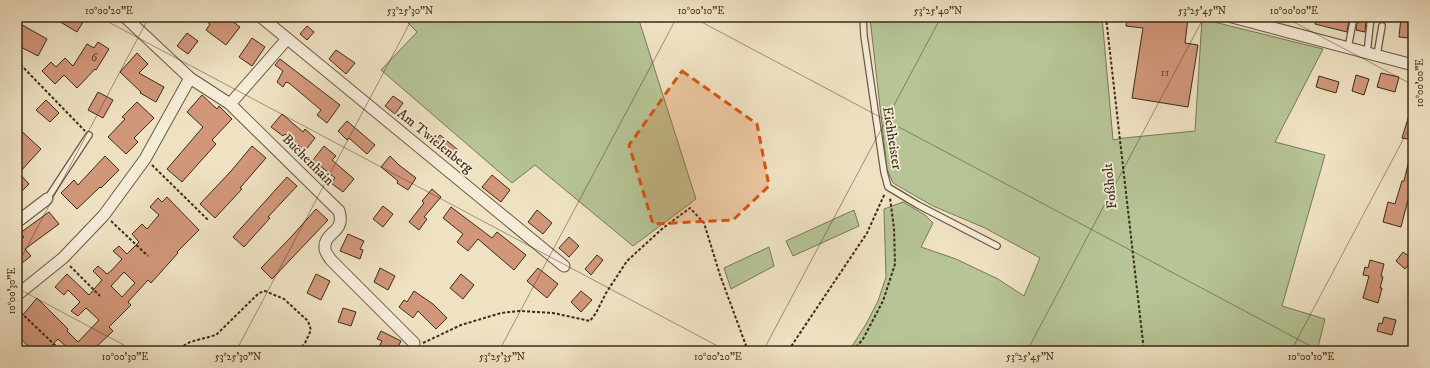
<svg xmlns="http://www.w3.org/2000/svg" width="1430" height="368" font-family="'IM FELL DW Pica',serif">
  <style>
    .green { fill: #b6c496; stroke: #797858 }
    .building { fill: #d2977b; stroke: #3c2b1a; fill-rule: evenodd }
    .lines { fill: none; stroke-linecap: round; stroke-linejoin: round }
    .lane-casing { stroke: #695944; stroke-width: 8 }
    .street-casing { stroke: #695944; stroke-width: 13 }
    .path { stroke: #3c2b1a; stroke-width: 2; stroke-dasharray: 3 2; stroke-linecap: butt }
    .lane { stroke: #f5ecd8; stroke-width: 5.5 }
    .street { stroke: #f5ecd8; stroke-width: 11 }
    .marked { fill: #d7540d; fill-opacity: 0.2; stroke: #d7540d; stroke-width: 3; stroke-dasharray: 8 5; stroke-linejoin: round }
    .ticks { fill: none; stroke: #3c2b1a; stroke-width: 1; stroke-opacity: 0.45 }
    .labels { text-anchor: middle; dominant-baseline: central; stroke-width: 3.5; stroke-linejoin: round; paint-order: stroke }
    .number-label { font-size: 12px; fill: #624632 }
    .street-label { font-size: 14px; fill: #3c2b1a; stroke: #f5ecd8 }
    .neatline { fill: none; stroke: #3c2b1a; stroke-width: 1.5 }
    .ticks-label { font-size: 10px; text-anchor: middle; fill: #3c2b1a }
  </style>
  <rect width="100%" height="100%" fill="#efe2c3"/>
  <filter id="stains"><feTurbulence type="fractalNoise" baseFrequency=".005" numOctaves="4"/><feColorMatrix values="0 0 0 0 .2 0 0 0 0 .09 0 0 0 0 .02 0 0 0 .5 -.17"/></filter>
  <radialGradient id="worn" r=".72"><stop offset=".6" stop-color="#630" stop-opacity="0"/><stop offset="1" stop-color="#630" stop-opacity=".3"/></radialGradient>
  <g class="green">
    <path d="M402 17H638L696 199 633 246 535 165 512 183 381 70 417 32Z"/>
    <path d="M868 17H1102L1113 140 1124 138 1195 131 1202 19 1323 49 1275 142 1325 155 1282 306 1325 319 1317 351H849L866 324 878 301 886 277 884 209 903 202 925 215 933 223 921 247 956 259 998 279 1024 296 1040 258 985 228 933 206 893 183 887 169 870 18Z"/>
    <path d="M854 210 859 226 793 256 786 241Z"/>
    <path d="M769 247 774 266 731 289 724 268Z"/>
  </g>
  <g class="building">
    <path d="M52 17H86L77 32Z"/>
    <path d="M201 17H227L240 27 226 45 206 30 210 24Z"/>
    <path d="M1127 17H1179L1188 18 1185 43 1198 45 1188 107 1132 98 1143 28 1126 26Z"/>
    <path d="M1317 17H1340L1349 20 1347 32 1315 24Z"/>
    <path d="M1401 17H1411L1409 38 1399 37Z"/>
    <path d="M1360 19 1366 20 1365 32 1356 30 1357 22 1359 23Z"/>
    <path d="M17 22 47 39 38 56 17 45Z"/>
    <path d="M307 26 314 32 307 40 300 34Z"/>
    <path d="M187 33 198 41 188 54 177 46Z"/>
    <path d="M252 38 265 47 252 66 239 57Z"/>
    <path d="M98 42 109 49 96 70 95 69 77 88 64 75 55 84 42 71 51 62 56 67 65 58 73 66 87 44 94 48Z"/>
    <path d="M336 50 355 63 346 74 329 59Z"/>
    <path d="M137 53 148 64 139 73 164 87 156 102 140 93 141 92 120 72Z"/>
    <path d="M280 59 340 105 327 123 317 115 321 110 289 83 286 82 283 87 277 82 283 71 275 65Z"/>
    <path d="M1381 73 1399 77 1395 92 1377 87Z"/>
    <path d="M1356 75 1369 79 1364 95 1352 91Z"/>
    <path d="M1319 76 1339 82 1336 93 1316 87Z"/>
    <path d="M98 92 113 100 103 118 88 110Z"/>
    <path d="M202 95 217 109 219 106 232 119 212 140 216 144 182 182 167 169 203 127 187 112Z"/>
    <path d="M393 96 403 103 395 114 385 106Z"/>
    <path d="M46 100 59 113 50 122 36 110Z"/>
    <path d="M137 102 154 118 134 138 138 142 126 154 108 137 125 119 122 117Z"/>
    <path d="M1411 109H1413V140L1402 138Z"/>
    <path d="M282 114 303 132 305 129 315 138 305 151 285 134 283 136 271 127Z"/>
    <path d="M347 121 375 145 367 154 349 138 347 140 338 131Z"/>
    <path d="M17 127 41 149 19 173 29 184 17 196Z"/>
    <path d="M440 135 458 150 450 159 432 144Z"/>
    <path d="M252 146 266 158 240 188 242 189 215 218 200 204 232 170Z"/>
    <path d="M324 146 336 156 332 160 354 179 343 192 331 183 335 178 313 160Z"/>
    <path d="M105 156 119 170 101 188 100 187 77 209 61 193 74 180 78 185Z"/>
    <path d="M390 156 399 165 416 178 408 190 397 183 398 181 381 167Z"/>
    <path d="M1410 156H1413V197L1409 196 1401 227 1383 222 1388 202 1395 204 1402 181H1404Z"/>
    <path d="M492 175 510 190 501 202 482 187Z"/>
    <path d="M287 177 297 186 268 217 270 218 244 247 233 237Z"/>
    <path d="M432 189 441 197 424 217 427 219 419 230 409 222 424 203 422 201Z"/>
    <path d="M167 197 199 230 177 252 178 253 151 283 148 280 128 302 131 305 109 327 113 331 92 351H71L58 339 46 351H33L17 335V322L37 298 68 329 67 331 78 342 99 320 86 308 78 316 71 311 80 302 68 290 64 295 55 287 67 274 89 295 102 280 93 271 98 266 107 274 111 271 122 259 113 251 119 246 127 254 139 242 132 234 142 224 147 229 159 215 150 207 158 198 162 202ZM124 272 135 283 122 297 111 286Z"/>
    <path d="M383 206 393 214 383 227 373 219Z"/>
    <path d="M451 207 492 238 497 232 526 255 514 270 478 239 468 251 457 242 463 234 443 218Z"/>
    <path d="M316 209 328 220 272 279 261 268 292 236Z"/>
    <path d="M537 210 552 223 543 234 528 222Z"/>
    <path d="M49 212 59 224 25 249 31 256 17 267V239L19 241 24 237 20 233Z"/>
    <path d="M348 234 364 241 360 249 363 250 360 259 340 251Z"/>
    <path d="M569 237 579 246 569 257 559 248Z"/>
    <path d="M1403 252 1413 259 1405 269 1396 261Z"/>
    <path d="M597 255 603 260 591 275 585 269Z"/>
    <path d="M1370 260 1384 264 1381 276 1383 277 1380 288H1382L1378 303 1363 298 1369 276 1363 275 1365 267 1368 268Z"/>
    <path d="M380 268 395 276 388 290 374 282Z"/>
    <path d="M538 268 558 284 547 298 527 281Z"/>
    <path d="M316 274 330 281 321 300 307 293Z"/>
    <path d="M461 274 474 285 463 299 450 288Z"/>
    <path d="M414 291 433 304 447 318 436 329 418 311 413 318 399 307 404 300 407 302Z"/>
    <path d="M581 291 592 300 581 312 571 302Z"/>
    <path d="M343 308 356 312 351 326 338 322Z"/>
    <path d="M1384 317 1396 320 1392 335 1377 331 1379 323 1382 324Z"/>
    <path d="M381 331 401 341 396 351H377L382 341 377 339Z"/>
  </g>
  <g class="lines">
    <g class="lane-casing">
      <g id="lane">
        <path d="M863 17 864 36 884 172 888 187 918 205 997 246"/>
        <path d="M1348 48 1354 17"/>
        <path d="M1367 53 1371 17"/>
        <path d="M1377 55 1382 26"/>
        <path d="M47 199 89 135"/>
      </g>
    </g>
    <g class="street-casing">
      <g id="street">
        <path d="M125 17 190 78 230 104 339 211C346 234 323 231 325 249 325 252 329 257 331 260L414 343"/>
        <path d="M261 17 564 266"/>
        <path d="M1232 17 1413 65"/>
        <path d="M230 104 287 39"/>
        <path d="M17 222 47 199"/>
        <path d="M17 295 63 258 104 215 145 159 190 78"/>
      </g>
    </g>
    <g class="path">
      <path d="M1106 17 1144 351"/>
      <path d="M17 61 85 131"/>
      <path d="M152 165 208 220"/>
      <path d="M111 221 148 256"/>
      <path d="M70 266 100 296"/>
      <path d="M17 309 58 348"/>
      <path d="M423 343 461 325 501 313 520 311 553 313 590 321 596 313 606 293 627 261 663 228 690 208 704 223 720 275 748 351"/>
      <path d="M175 351 190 342 216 335 259 293 265 291 284 299 308 321 311 330 305 343 298 351"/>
      <path d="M790 351 792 345 867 233 885 193"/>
      <path d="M853 351 863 339 883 301 895 264 894 228 890 198"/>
    </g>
    <use href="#lane" class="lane"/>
    <use href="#street" class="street"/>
  </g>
  <path class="marked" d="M682 71 757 124 769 186 733 220 653 224 629 145Z"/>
  <path class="ticks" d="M99 17 727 351M692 17 1320 351M1284 17 1413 85M17 266 149 17M17 288 135 351M236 351 413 17M499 351 677 17M763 351 941 17M1027 351 1204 17M1291 351 1413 121"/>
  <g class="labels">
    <g class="number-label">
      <text x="94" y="57">6</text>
      <text x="1165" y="72">11</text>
    </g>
    <g class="street-label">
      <text transform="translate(892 138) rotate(81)">Eichheister</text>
      <text transform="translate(435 141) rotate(39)">Am Twielenberg</text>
      <text transform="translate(308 160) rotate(45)">Buchenhain</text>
      <text transform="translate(1110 186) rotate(-96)">Foßholt</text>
    </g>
  </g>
  <rect width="1430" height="368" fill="none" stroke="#efe2c3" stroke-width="44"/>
  <rect x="22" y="22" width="1386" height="324" class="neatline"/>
  <g class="ticks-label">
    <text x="109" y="14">10°00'20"E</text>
    <text x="410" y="14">53°25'30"N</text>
    <text x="701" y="14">10°00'10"E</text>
    <text x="938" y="14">53°25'40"N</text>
    <text x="1202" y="14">53°25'45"N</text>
    <text x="1294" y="14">10°00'00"E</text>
    <text transform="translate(1419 83) rotate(-90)" y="4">10°00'00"E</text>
    <text transform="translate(11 291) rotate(-90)" y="4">10°00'30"E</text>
    <text x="125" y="360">10°00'30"E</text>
    <text x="238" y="360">53°25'30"N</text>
    <text x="502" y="360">53°25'35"N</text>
    <text x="718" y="360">10°00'20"E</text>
    <text x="1030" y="360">53°25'45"N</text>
    <text x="1311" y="360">10°00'10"E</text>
  </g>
  <rect width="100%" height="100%" filter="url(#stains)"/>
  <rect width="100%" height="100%" fill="url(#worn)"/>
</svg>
